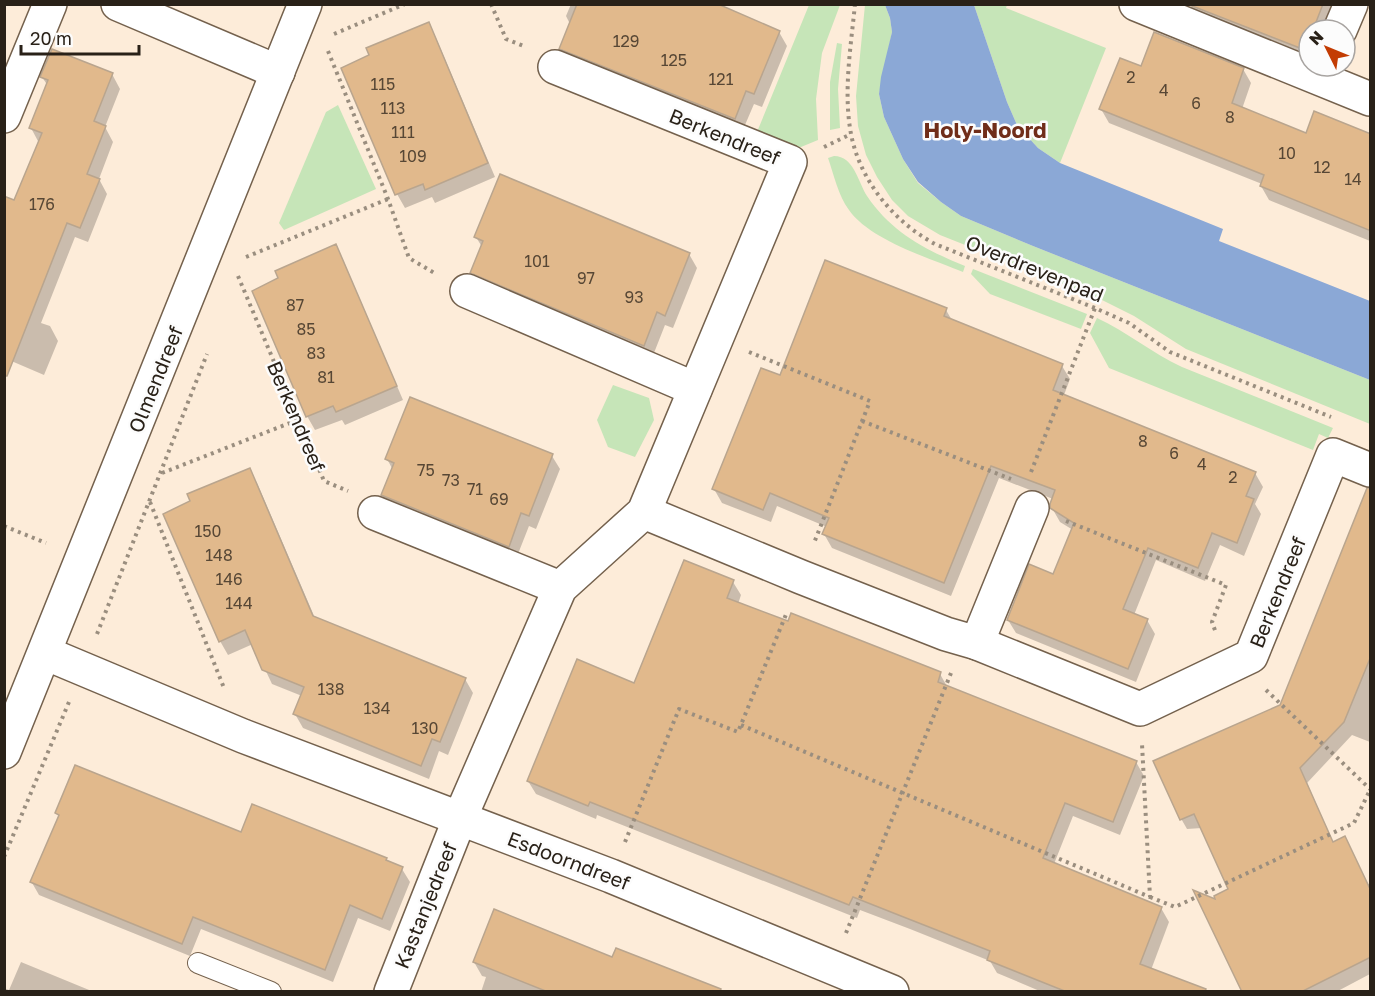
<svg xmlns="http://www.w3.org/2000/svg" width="1375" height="996" font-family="'Golos Text',sans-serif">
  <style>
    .green { fill: #c6e5b8 }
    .water { fill: #8ba8d6 }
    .shadow { fill: #0003 }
    .building { fill: #e1b98c; stroke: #b9a58e; stroke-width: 1.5 }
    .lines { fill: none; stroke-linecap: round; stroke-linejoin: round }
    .service-casing { stroke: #74614d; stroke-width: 22 }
    .minor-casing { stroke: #74614d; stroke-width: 36 }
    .tertiary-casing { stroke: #74614d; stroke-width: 36 }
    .path { stroke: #9a8e7f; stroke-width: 4; stroke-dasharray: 3 4.5; stroke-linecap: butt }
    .service { stroke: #fff; stroke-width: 20 }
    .minor { stroke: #fff; stroke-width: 33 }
    .tertiary { stroke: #fff; stroke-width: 33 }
    .labels { text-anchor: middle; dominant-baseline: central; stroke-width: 5; stroke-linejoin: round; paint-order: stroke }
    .number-label { font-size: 16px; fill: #574735 }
    .street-label { font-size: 20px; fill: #292118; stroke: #fcfcfc }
    .quarter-label { font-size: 22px; font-weight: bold; fill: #702d19; stroke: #fcfcfc }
  </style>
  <rect width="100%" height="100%" fill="#fdecd9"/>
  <g class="green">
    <path d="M809 5H840L822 53 816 99 818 140 801 147H796L757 132Z"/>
    <path d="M865 5H885L890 18 892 32 879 94 884 117 903 159 918 183 941 202 961 216 1033 246 1370 380V424L1186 349 1134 316 1096 297 940 235 908 216 892 200 877 177 866 155 858 126 856 96Z"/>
    <path d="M974 5H1007L1006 8 1106 48 1060 163 1038 148 1017 125 1007 102Z"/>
    <path d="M837 43 842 44 838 89 840 128 830 130V82Z"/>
    <path d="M338 105 376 189 284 230 279 223 326 112Z"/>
    <path d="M834 156C854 156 858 182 867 196 892 233 926 250 965 266L963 272C929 258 870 240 849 210 838 195 834 175 828 158Z"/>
    <path d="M973 269 1087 314 1081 329 990 294 971 274Z"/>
    <path d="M1097 318C1127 332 1152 353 1182 367L1333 428 1328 438 1319 434 1313 450 1109 368 1090 333Z"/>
    <path d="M613 385 649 398 654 420 635 457 608 447 597 420Z"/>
  </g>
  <path class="water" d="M885 5H974L1007 102 1017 125 1038 148 1060 163 1223 229 1219 241 1370 301V380L1033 246 961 216 941 202 918 182 903 159 884 117 879 94 881 77 892 32 890 18Z"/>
  <g class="shadow">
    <path d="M571 4H711L779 32 787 46 762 107 754 104 742 132 568 63 560 49 570 24 566 16Z"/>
    <path d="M1190 4H1336L1326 30H1309V61L1198 19Z"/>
    <path d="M428 24 436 38 495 177 435 203 432 197 405 208 397 194Z"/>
    <path d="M1142 68 1243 69 1251 83 1242 109 1306 135H1370V241L1269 200 1261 186 1262 184 1109 123 1101 109Z"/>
    <path d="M112 74 120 89 105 127 113 142 99 179 107 194 88 242 75 237 41 323 50 326 58 341 44 375 9 360 15 202 39 143 31 128 48 86 42 77Z"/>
    <path d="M476 237 689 254 697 268 673 328 665 325 652 358 479 287 471 273 482 247Z"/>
    <path d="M343 260 403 400 345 425 342 420 315 430 307 416Z"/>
    <path d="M946 310 953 322 1062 366 1070 379 1064 395 1255 473 1263 487 1255 504 1261 514 1244 556 1220 545 1205 581 1156 560 1134 615 1147 620 1155 634 1136 682 1016 633 1008 620 1053 576 1073 530 1060 522 1052 508 1053 499 999 478 951 596 832 548 824 534 827 527 777 506 771 522 722 503 714 489 780 377Z"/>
    <path d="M552 456 560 469 536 529 529 526 516 559 390 509 382 495 393 470 387 459Z"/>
    <path d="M249 470 257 483 315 618 465 679 473 693 448 755 439 751 429 779 303 728 295 714 302 696 272 684 253 644 228 655 220 641 192 501Z"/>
    <path d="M1370 523V742L1352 735 1307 783 1346 872 1367 885 1370 883V974L1336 992H1244L1218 902 1230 890 1202 828 1187 829 1179 815 1281 706Z"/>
    <path d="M733 582 741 595 738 604 940 674 948 688 1136 762 1144 776 1120 835 1073 816 1054 864 1161 908 1169 922 1151 970 1207 992H1042L997 973 990 961 910 929 860 910 857 918 597 815 596 819 536 794 528 781 635 685Z"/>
    <path d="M57 813 386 859 388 863 402 869 410 882 390 931 358 918 333 982 201 929 190 956 39 895 31 881 59 817Z"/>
    <path d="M617 950 721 992H481L486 977 482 976 474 962 613 959Z"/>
    <path d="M21 962 94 992H4V988L9 990Z"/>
  </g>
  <g class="building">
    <path d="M577 4H718L780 31 754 94 746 91 735 119 559 49Z"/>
    <path d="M1187 4H1323L1313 30H1309V40L1305 50Z"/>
    <path d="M429 22 488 163 425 190 423 184 395 195 341 68 369 55 366 48Z"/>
    <path d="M1154 32 1244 68 1232 103 1306 133 1314 111 1371 134V231L1260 186 1264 175 1099 109 1120 58 1141 66Z"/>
    <path d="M52 49 113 73 94 121 106 126 87 174 100 179 80 228 67 223 7 376H4V196L14 200 42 133 29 128 48 80 40 77Z"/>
    <path d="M500 174 690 253 665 316 657 312 644 346 470 273 483 241 474 237Z"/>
    <path d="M336 244 397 386 336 412 333 406 306 417 252 291 278 278 275 271Z"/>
    <path d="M825 260 947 308 944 316 1063 364 1053 390 1256 472 1246 496 1254 499 1237 543 1212 533 1198 568 1148 548 1123 609 1148 619 1128 669 1007 620 1029 564 1053 574 1074 523 1050 508V504L1055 490 991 466 944 583 822 534 829 518 770 493 763 510 712 489 761 368 780 375Z"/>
    <path d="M410 397 553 454 529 516 521 513 509 547 381 495 394 463 385 459Z"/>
    <path d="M250 468 313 616 466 678 440 742 432 739 421 766 293 714 304 687 262 670 245 630 219 642 163 514 190 501 187 494Z"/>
    <path d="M1367 488H1371V656L1344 722 1300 768 1333 842 1345 836 1371 891V957L1301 992H1242L1193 890 1215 899 1214 896 1228 889 1194 814 1180 820 1153 761 1280 705Z"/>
    <path d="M684 560 734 580 727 598 788 621 791 613 941 672 938 682 1137 761 1113 822 1065 803 1043 858 1162 907 1140 964 1206 989 1205 992H1067L987 960 990 951 901 916 853 897 849 905 590 802 588 806 527 781 577 659 634 683Z"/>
    <path d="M75 765 241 832 252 804 387 858 386 860 403 867 382 919 350 905 325 970 193 917 182 944 30 882 59 815 55 813Z"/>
    <path d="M494 909 612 957 616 948 721 989 720 992H548L473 962Z"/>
  </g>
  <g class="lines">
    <g class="service-casing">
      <path id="service" d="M198 963 271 992"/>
    </g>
    <g class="minor-casing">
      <g id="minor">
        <path d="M118 4 278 72"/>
        <path d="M1136 4 1370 99"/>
        <path d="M1340 30 1351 4"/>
        <path d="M4 116 50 4"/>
        <path d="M467 291 695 389"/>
        <path d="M644 512 801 577 946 634 977 643 1140 709 1251 656 1333 455 1370 470"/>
        <path d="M375 513 560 588"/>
        <path d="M977 643 1032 508"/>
        <path d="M45 653 243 736 611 876 892 992"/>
        <path d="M391 992 460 818 560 588 644 512 790 162 555 67"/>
      </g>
    </g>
    <g class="tertiary-casing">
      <path id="tertiary" d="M4 752 305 4"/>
    </g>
    <g class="path">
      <path d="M491 4 506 39 526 47"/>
      <path d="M855 4C851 46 843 92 851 134 860 181 894 222 935 244L1095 308 1129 323 1170 352 1331 417"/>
      <path d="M334 34 405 4"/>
      <path d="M328 51 388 199 409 258 436 274"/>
      <path d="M824 147 851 134"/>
      <path d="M246 257 388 199"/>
      <path d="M238 276 324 481 348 491"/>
      <path d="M749 352 870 401 814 543"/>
      <path d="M862 421 1011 479"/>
      <path d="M1031 472 1095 308"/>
      <path d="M162 473 300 419"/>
      <path d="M150 502 224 688"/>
      <path d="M1066 521 1226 585 1212 622 1216 633"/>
      <path d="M4 526 46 543"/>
      <path d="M97 634 207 354"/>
      <path d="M1266 690 1370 789"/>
      <path d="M741 725 1150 897 1142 744"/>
      <path d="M625 842 679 709 738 732 787 612"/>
      <path d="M4 857 69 702"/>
      <path d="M1150 897 1175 907 1354 823 1370 790"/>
      <path d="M846 933 951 673"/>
    </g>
    <use href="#service" class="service"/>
    <use href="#minor" class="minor"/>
    <use href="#tertiary" class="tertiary"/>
  </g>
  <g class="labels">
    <g class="number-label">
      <text x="626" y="41">129</text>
      <text x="674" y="60">125</text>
      <text x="1131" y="77">2</text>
      <text x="721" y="79">121</text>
      <text x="383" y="84">115</text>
      <text x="1164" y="90">4</text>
      <text x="1196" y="103">6</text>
      <text x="393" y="108">113</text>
      <text x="1230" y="117">8</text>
      <text x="403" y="132">111</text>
      <text x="1287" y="153">10</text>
      <text x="413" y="156">109</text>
      <text x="1322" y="167">12</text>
      <text x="1353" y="179">14</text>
      <text x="42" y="204">176</text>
      <text x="537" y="261">101</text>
      <text x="586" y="278">97</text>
      <text x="634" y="297">93</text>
      <text x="295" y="305">87</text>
      <text x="306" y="329">85</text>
      <text x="316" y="353">83</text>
      <text x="326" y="377">81</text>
      <text x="1143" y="441">8</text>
      <text x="1174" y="453">6</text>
      <text x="1202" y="464">4</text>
      <text x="426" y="470">75</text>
      <text x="1233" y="477">2</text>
      <text x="451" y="480">73</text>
      <text x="475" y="489">71</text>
      <text x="499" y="499">69</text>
      <text x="208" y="531">150</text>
      <text x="219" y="555">148</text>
      <text x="229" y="579">146</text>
      <text x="239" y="603">144</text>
      <text x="331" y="689">138</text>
      <text x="377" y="708">134</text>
      <text x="425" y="728">130</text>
    </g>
    <g class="street-label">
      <text transform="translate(725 136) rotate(22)">Berkendreef</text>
      <text transform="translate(1035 268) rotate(22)">Overdrevenpad</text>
      <text transform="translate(155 379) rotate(-68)">Olmendreef</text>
      <text transform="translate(297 416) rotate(67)">Berkendreef</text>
      <text transform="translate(1277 592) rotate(-68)">Berkendreef</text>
      <text transform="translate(569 860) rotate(21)">Esdoorndreef</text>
      <text transform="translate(425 905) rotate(-68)">Kastanjedreef</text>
    </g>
    <g class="quarter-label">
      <text x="985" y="129">Holy-Noord</text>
    </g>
  </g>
  <rect width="1375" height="996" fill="none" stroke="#292118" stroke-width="12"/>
  <g transform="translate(1327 48) rotate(313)"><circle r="28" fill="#fcfcfc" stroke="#a8a4a1" stroke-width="1.5"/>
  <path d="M0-4.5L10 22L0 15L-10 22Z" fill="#c33c03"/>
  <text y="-9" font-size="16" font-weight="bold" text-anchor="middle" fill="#292118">N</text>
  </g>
  <path d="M21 45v9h118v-9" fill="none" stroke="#292118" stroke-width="3"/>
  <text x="30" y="45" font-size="18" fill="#292118" stroke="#fcfcfc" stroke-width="4.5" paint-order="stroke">20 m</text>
</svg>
